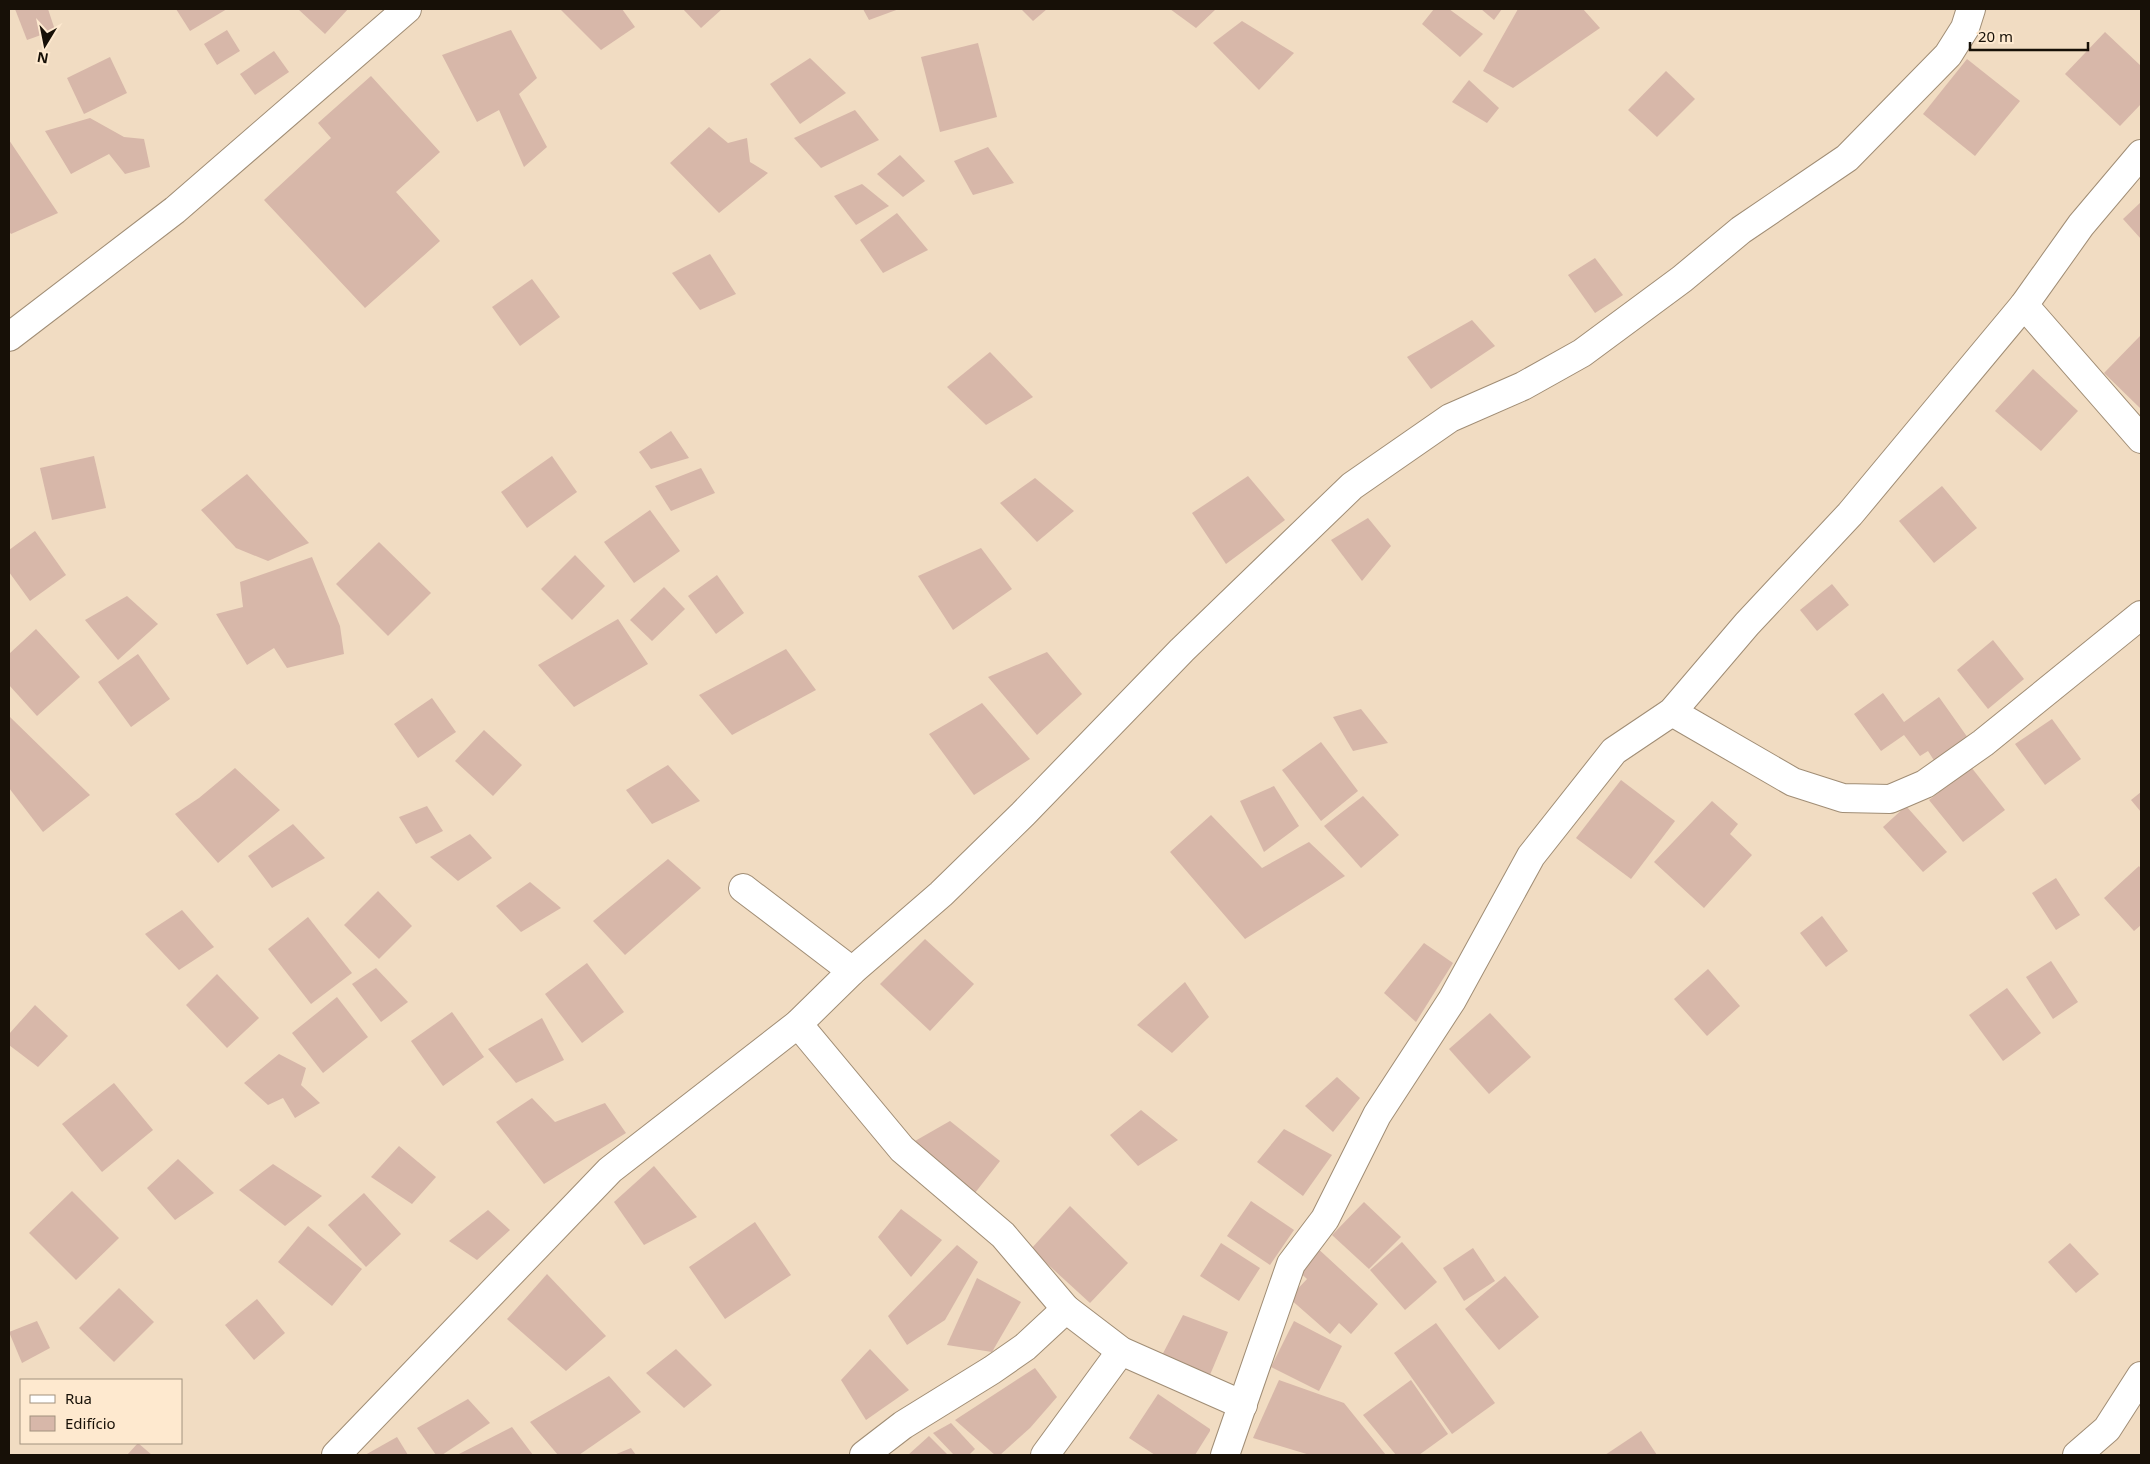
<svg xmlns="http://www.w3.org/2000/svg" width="2150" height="1464" font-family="'Noto Sans',sans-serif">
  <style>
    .building { fill: #d7b7a9 }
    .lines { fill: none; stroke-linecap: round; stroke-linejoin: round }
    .minor-casing { stroke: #a08d75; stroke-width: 30 }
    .minor { stroke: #fff; stroke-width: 28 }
  </style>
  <rect width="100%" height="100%" fill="#f1dcc2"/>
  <g class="building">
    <path d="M15 9H48L55 30 27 40Z"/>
    <path d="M176 9H227L190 31Z"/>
    <path d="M298 9H348L325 34Z"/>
    <path d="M560 9H622L635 27 601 50Z"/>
    <path d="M683 9H722L701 28Z"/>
    <path d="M863 9H899L869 20Z"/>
    <path d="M1021 9H1047L1033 21Z"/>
    <path d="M1170 9H1216L1196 28Z"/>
    <path d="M1434 9H1449L1483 34 1460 57 1422 24Z"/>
    <path d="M1481 9H1502L1494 20Z"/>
    <path d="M1518 9H1583L1600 28 1513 88 1483 71Z"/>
    <path d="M1242 21 1294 53 1259 90 1213 43Z"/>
    <path d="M227 30 240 51 217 65 204 44Z"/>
    <path d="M511 30 537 78 519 94 547 147 524 167 499 110 477 122 442 55Z"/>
    <path d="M2105 32 2141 66V104L2120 126 2065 74Z"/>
    <path d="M978 43 997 117 940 132 921 57Z"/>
    <path d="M274 51 289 72 255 95 240 74Z"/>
    <path d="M110 57 127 93 84 114 67 78Z"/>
    <path d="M810 58 846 93 800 124 770 84Z"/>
    <path d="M1967 59 2020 101 1975 156 1923 114Z"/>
    <path d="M1666 71 1695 99 1657 137 1628 110Z"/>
    <path d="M371 76 440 152 396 192 440 241 365 308 264 200 331 138 318 123Z"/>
    <path d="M1469 80 1499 108 1487 123 1452 102Z"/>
    <path d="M855 110 879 140 821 168 794 138Z"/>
    <path d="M90 118 124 137 144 139 150 167 125 174 109 154 71 174 45 131Z"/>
    <path d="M709 127 728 143 747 138 750 162 768 173 719 213 670 163Z"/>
    <path d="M9 140 58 213 11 234 9 231Z"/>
    <path d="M988 147 1014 183 973 195 954 161Z"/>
    <path d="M900 155 925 181 903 197 877 174Z"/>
    <path d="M862 184 889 206 856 225 834 196Z"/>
    <path d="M2141 202V239L2123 219Z"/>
    <path d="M897 213 928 250 883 273 860 240Z"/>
    <path d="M710 254 736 294 700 310 672 273Z"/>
    <path d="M1595 258 1623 295 1595 313 1568 275Z"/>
    <path d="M532 279 560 317 520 346 492 307Z"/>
    <path d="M1472 320 1495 346 1431 389 1407 357Z"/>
    <path d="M2141 335V409L2104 373Z"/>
    <path d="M990 352 1033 397 986 425 947 387Z"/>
    <path d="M2033 369 2078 411 2041 451 1995 411Z"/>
    <path d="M671 431 689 458 651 469 639 452Z"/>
    <path d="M94 456 106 508 52 520 40 468Z"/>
    <path d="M552 456 577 492 527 528 501 492Z"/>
    <path d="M701 468 715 493 671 511 655 486Z"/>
    <path d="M247 474 309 543 268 561 236 548 201 510Z"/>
    <path d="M1248 476 1285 520 1226 564 1192 513Z"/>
    <path d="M1035 478 1074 511 1037 542 1000 503Z"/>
    <path d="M1942 486 1977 528 1934 563 1899 521Z"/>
    <path d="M650 510 680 551 634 583 604 542Z"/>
    <path d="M1368 518 1391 546 1362 581 1331 540Z"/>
    <path d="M35 531 66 575 30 601 9 572V550Z"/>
    <path d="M379 542 431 593 388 636 336 584Z"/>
    <path d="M981 548 1012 589 953 630 918 576Z"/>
    <path d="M575 555 605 586 572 620 541 589Z"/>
    <path d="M312 557 340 626 344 654 287 668 274 648 247 665 216 614 243 607 240 582Z"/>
    <path d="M717 575 744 613 716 634 688 596Z"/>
    <path d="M1832 584 1849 605 1817 631 1800 610Z"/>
    <path d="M664 587 685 609 652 641 630 620Z"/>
    <path d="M127 596 158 624 118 660 85 620Z"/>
    <path d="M618 619 648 664 574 707 538 665Z"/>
    <path d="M36 629 80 677 37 716 9 685V654Z"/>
    <path d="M1993 640 2024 679 1988 709 1957 670Z"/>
    <path d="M786 649 816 690 732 735 699 695Z"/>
    <path d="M1047 652 1082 694 1037 735 988 677Z"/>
    <path d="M138 654 170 699 131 727 98 682Z"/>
    <path d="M1883 693 1904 722 1939 697 1968 738 1935 762 1928 751 1920 756 1904 735 1881 751 1854 714Z"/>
    <path d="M432 698 456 732 418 758 394 724Z"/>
    <path d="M982 703 1030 759 974 795 929 734Z"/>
    <path d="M1361 709 1388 743 1353 751 1333 717Z"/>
    <path d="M10 717 90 795 43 832 9 788Z"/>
    <path d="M2052 719 2081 759 2045 785 2015 744Z"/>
    <path d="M484 730 522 765 493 796 455 761Z"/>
    <path d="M1321 742 1358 791 1321 821 1282 770Z"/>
    <path d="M668 765 700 801 652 824 626 790Z"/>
    <path d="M1971 767 2005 810 1963 842 1929 800Z"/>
    <path d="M235 768 280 810 218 863 175 814 199 798Z"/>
    <path d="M1621 780 1675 821 1631 879 1576 838Z"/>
    <path d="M1274 786 1299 826 1264 852 1240 801Z"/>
    <path d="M2141 792V812L2131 800Z"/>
    <path d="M1363 796 1399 835 1361 868 1324 826Z"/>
    <path d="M1712 801 1738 824 1730 834 1752 855 1704 908 1654 862Z"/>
    <path d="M427 806 443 831 416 844 399 817Z"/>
    <path d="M1906 806 1947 852 1923 872 1883 827Z"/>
    <path d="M1211 815 1262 868 1309 842 1345 876 1245 939 1170 852Z"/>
    <path d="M293 824 325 858 272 888 248 856Z"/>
    <path d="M470 834 492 858 458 881 430 857Z"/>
    <path d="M668 859 701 888 625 955 593 921Z"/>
    <path d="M2139 866 2141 869V925L2134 931 2104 898Z"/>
    <path d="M2056 878 2080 915 2056 930 2032 893Z"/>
    <path d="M530 882 561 908 521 932 496 906Z"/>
    <path d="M378 891 412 926 379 959 344 925Z"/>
    <path d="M182 910 214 947 179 970 145 934Z"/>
    <path d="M1822 916 1848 951 1826 967 1800 933Z"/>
    <path d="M308 917 352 973 311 1004 268 949Z"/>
    <path d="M925 939 974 984 930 1031 880 984Z"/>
    <path d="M1424 943 1453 963 1416 1022 1384 993Z"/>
    <path d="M2051 961 2078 1002 2053 1019 2026 977Z"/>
    <path d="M587 963 624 1012 582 1043 545 994Z"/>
    <path d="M376 968 408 1002 381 1022 352 984Z"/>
    <path d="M1708 969 1740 1006 1707 1036 1674 999Z"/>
    <path d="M217 974 259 1018 227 1048 186 1005Z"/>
    <path d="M1185 982 1209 1017 1172 1053 1137 1025Z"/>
    <path d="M2007 988 2041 1033 2003 1061 1969 1015Z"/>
    <path d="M337 997 368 1037 323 1073 292 1033Z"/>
    <path d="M35 1005 68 1036 38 1067 9 1045V1034Z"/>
    <path d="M452 1012 484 1057 443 1086 411 1041Z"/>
    <path d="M1490 1013 1531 1057 1489 1094 1449 1049Z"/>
    <path d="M542 1018 564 1060 516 1083 488 1049Z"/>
    <path d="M279 1054 306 1068 301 1085 320 1103 295 1118 283 1098 268 1105 244 1083Z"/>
    <path d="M1337 1077 1360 1098 1333 1132 1305 1106Z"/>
    <path d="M114 1083 153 1130 102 1172 62 1124Z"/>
    <path d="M532 1098 555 1122 605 1103 626 1133 544 1184 496 1122Z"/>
    <path d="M1141 1110 1178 1140 1138 1166 1110 1135Z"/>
    <path d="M950 1121 1000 1161 971 1198 908 1145Z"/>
    <path d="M1284 1129 1332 1155 1303 1196 1257 1162Z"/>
    <path d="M399 1146 436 1177 412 1204 371 1177Z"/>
    <path d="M178 1159 214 1193 175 1220 147 1188Z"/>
    <path d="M273 1164 322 1196 285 1226 239 1190Z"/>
    <path d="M654 1166 697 1217 644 1245 614 1202Z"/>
    <path d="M72 1191 119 1238 76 1280 29 1233Z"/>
    <path d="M364 1193 401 1234 366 1267 328 1225Z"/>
    <path d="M1251 1201 1294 1230 1270 1265 1227 1236Z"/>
    <path d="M1364 1202 1401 1237 1369 1269 1332 1235Z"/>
    <path d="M1070 1206 1128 1263 1090 1303 1031 1249Z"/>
    <path d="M901 1209 942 1240 911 1277 878 1237Z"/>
    <path d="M488 1210 510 1230 477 1260 449 1241Z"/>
    <path d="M755 1222 791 1275 725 1319 689 1267Z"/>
    <path d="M308 1226 362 1269 332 1306 278 1262Z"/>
    <path d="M1402 1242 1437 1282 1405 1310 1370 1270Z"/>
    <path d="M1221 1243 1260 1268 1239 1301 1200 1276Z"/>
    <path d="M2070 1243 2099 1274 2076 1293 2048 1262Z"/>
    <path d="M957 1245 978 1262 945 1320 907 1345 888 1316Z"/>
    <path d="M1314 1245 1378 1304 1351 1334 1339 1323 1330 1334 1289 1298 1307 1279 1294 1267Z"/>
    <path d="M1473 1248 1495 1281 1464 1301 1443 1268Z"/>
    <path d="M547 1274 606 1336 566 1371 507 1319Z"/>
    <path d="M1505 1276 1539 1317 1499 1350 1465 1309Z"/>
    <path d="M977 1278 1021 1302 992 1352 947 1345Z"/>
    <path d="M119 1288 154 1322 114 1362 79 1328Z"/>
    <path d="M257 1299 285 1333 254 1360 225 1325Z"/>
    <path d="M1183 1315 1228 1332 1207 1382 1159 1361Z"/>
    <path d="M37 1321 50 1348 22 1363 9 1332Z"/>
    <path d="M1294 1321 1342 1346 1319 1391 1271 1367Z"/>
    <path d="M1436 1323 1495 1403 1452 1434 1394 1353Z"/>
    <path d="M676 1349 712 1385 684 1408 646 1373Z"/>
    <path d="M870 1349 909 1390 866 1420 841 1380Z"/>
    <path d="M1035 1368 1057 1397 1030 1428 1000 1455H995L955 1420Z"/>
    <path d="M609 1376 641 1412 579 1455H558L530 1422Z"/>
    <path d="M1279 1380 1344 1403 1386 1455H1310L1253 1438Z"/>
    <path d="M1411 1380 1448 1434 1419 1455H1396L1363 1415Z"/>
    <path d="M1158 1394 1210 1429V1431L1195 1455H1155L1129 1438Z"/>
    <path d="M468 1399 490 1423 442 1455H436L417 1428Z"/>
    <path d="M951 1423 975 1449 969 1455H954L933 1433Z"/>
    <path d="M512 1427 533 1455 459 1454Z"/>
    <path d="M1641 1431 1657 1455H1605Z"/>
    <path d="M929 1436 948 1455H908Z"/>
    <path d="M397 1437 408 1455H365Z"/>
    <path d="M138 1443 152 1455H127Z"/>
    <path d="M631 1448 636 1455H614Z"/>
  </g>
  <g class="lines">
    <g class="minor-casing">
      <g id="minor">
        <path d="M2024 305 2141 439"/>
        <path d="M9 337 175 210 407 9"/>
        <path d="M1672 712 1793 782 1843 798 1890 799 1925 784 1983 743 2141 615"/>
        <path d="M743 888 852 971"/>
        <path d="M798 1024 902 1149 1003 1235 1066 1309"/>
        <path d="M336 1455 610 1170 798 1024 852 971 941 894 1023 814 1182 650 1352 486 1450 418 1523 386 1582 353 1682 279 1741 230 1847 158 1948 55 1965 28 1971 9"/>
        <path d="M864 1455 903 1425 992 1370 1025 1347 1066 1309 1121 1351 1243 1405"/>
        <path d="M1045 1455 1121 1351"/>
        <path d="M1225 1455 1291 1264 1325 1219 1377 1115 1452 1000 1531 856 1614 751 1672 712 1747 624 1850 514 2024 305 2081 225 2141 154"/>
        <path d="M2077 1455 2107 1429 2141 1376"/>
      </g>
    </g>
    <use href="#minor" class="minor"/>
  </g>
  <rect width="2150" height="1464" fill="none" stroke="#171007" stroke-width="20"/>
  <rect x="20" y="1379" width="162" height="65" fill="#fee9cf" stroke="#a2927f"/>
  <rect x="30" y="1395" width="25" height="8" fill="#ffffff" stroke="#a2927f"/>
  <text x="65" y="1404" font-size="15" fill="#171007">Rua</text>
  <rect x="30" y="1416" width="25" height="15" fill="#d7b7a9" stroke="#a2927f"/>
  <text x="65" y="1429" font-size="15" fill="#171007">Edifício</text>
  <g transform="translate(45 45) rotate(190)" stroke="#fee9cf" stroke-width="4" paint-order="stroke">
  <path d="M0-4L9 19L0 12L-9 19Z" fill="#171007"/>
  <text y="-8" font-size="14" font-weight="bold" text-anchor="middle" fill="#171007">N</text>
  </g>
  <path d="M1970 42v8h118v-8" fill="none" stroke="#171007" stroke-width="2.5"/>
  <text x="1978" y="42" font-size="15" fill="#171007" stroke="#fee9cf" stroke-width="4" paint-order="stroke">20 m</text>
</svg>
